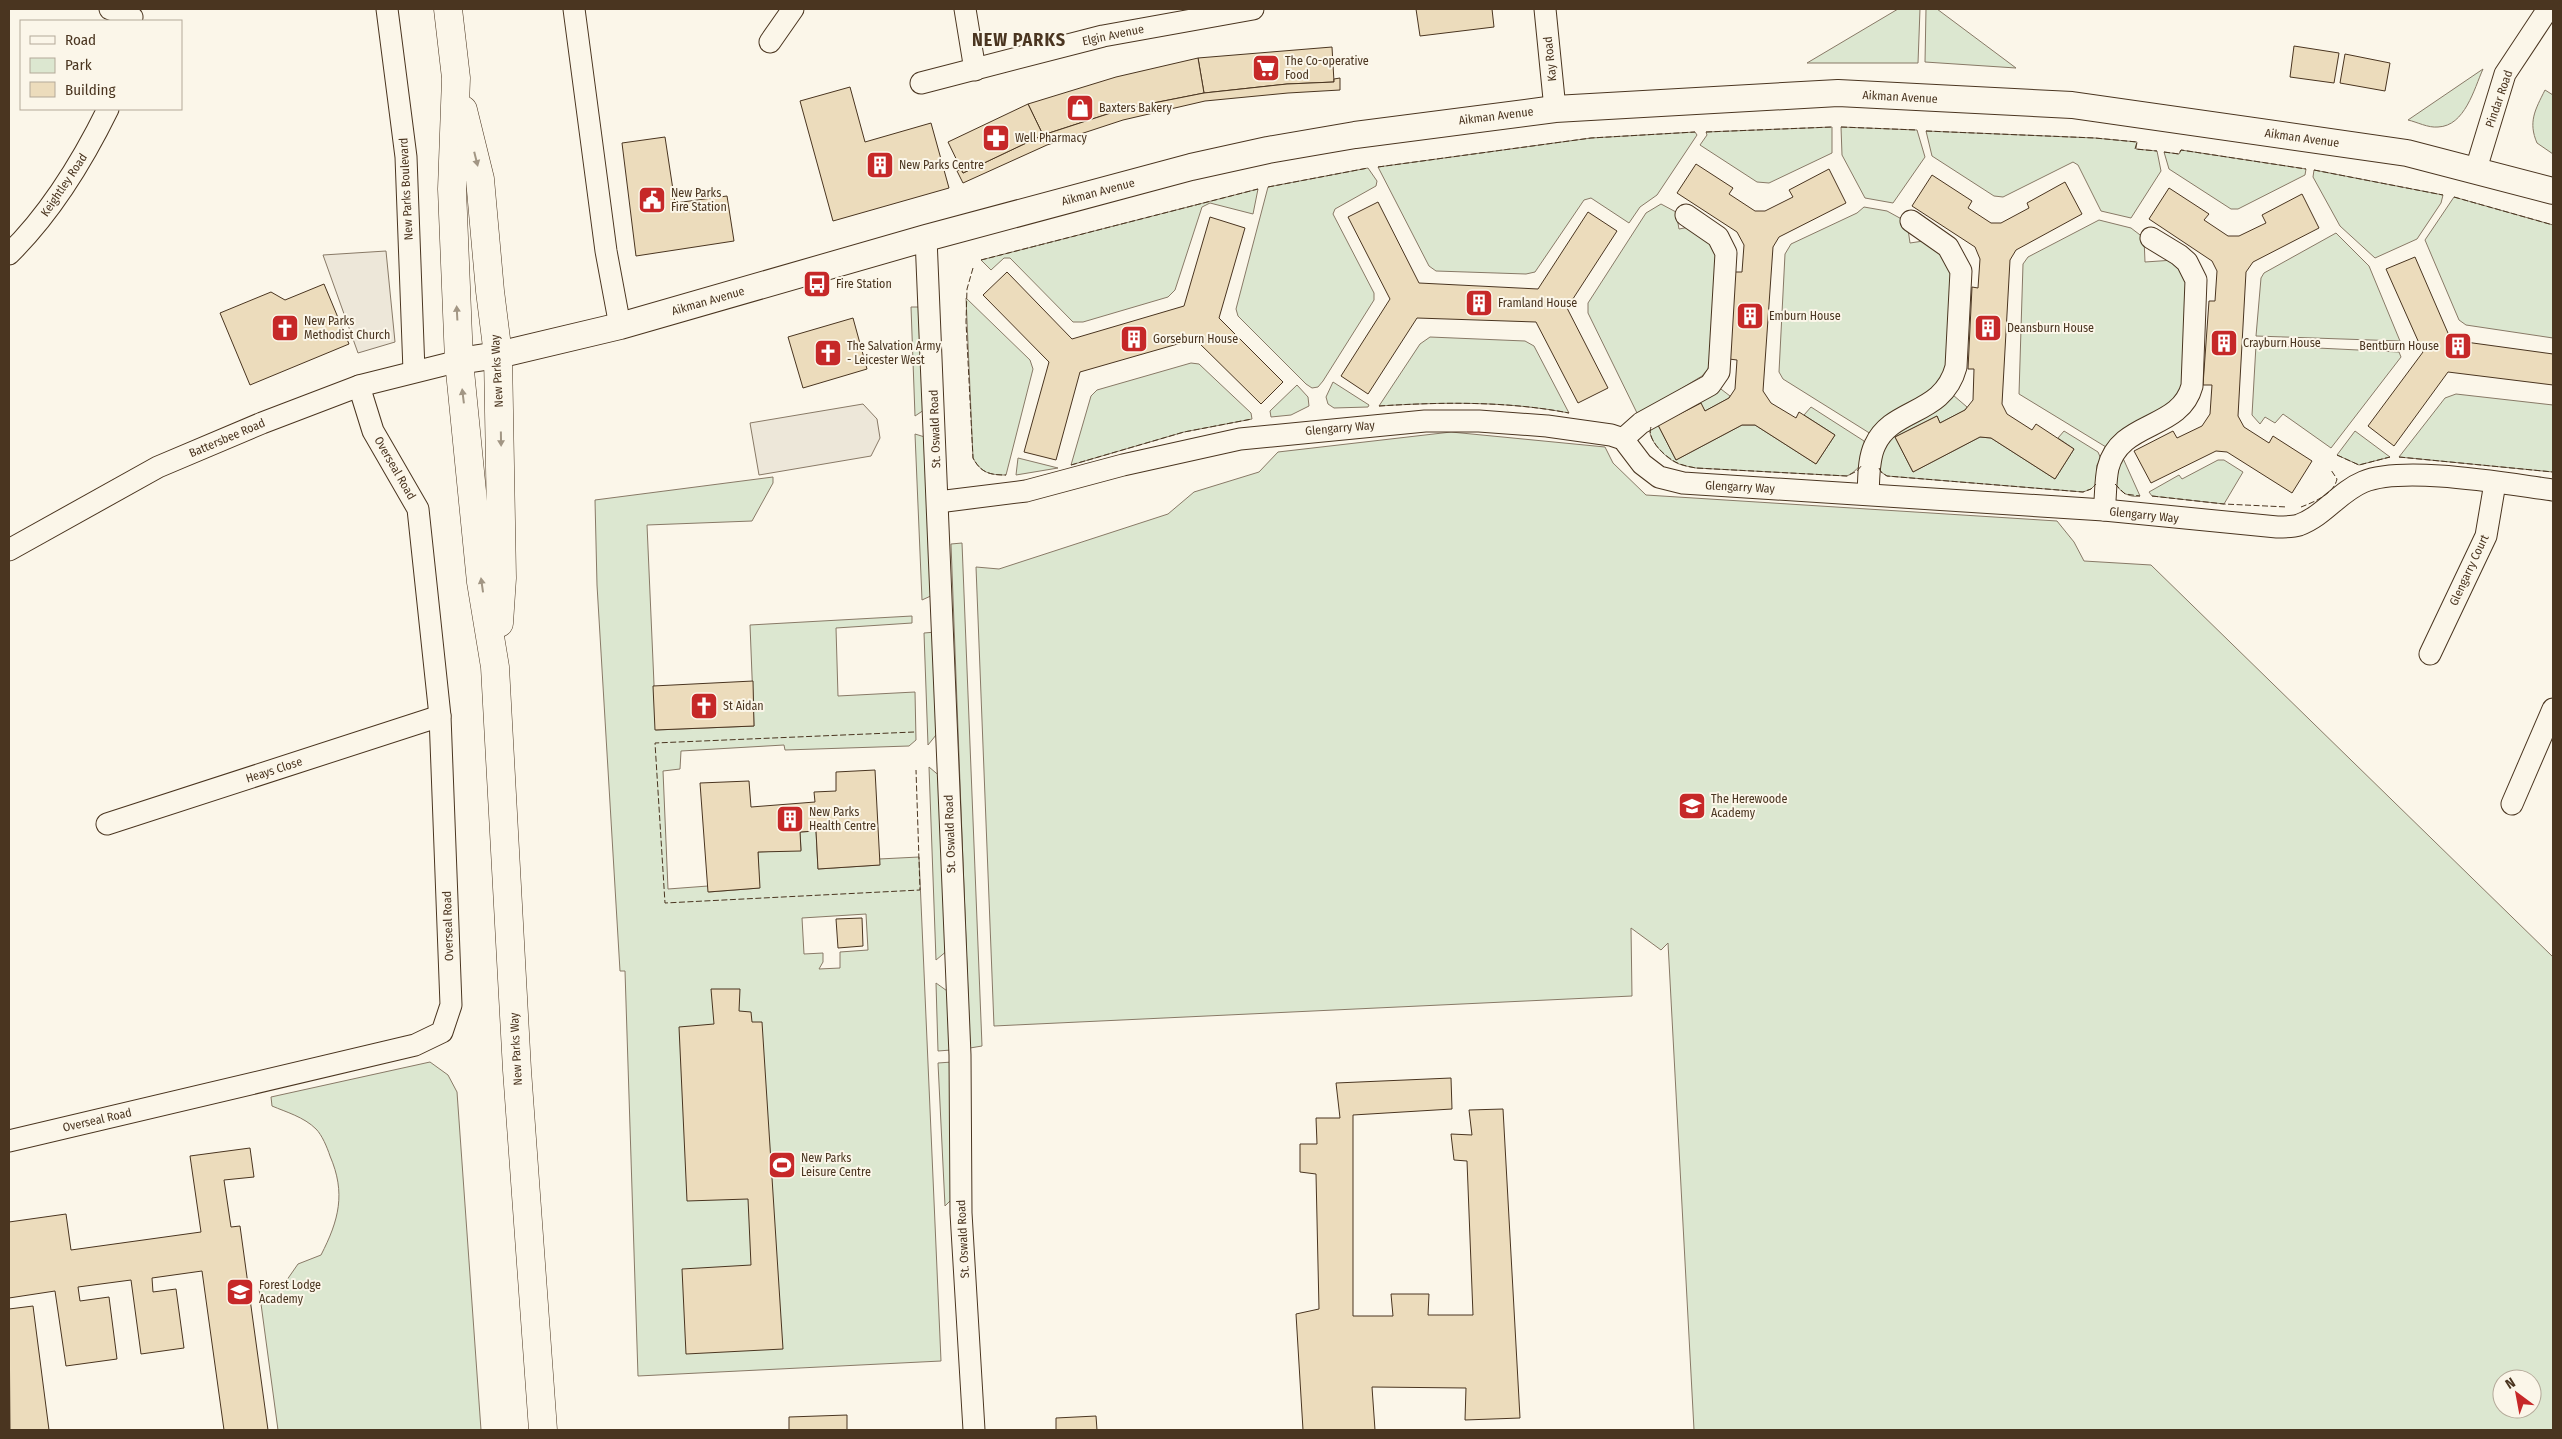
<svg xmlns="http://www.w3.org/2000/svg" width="2562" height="1439" font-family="'Fira Sans Condensed',sans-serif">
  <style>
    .green { fill: #dce7d0; stroke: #887966; fill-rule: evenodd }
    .parking { fill: #ede7d9; stroke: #887966 }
    .building { fill: #ecdcbc; stroke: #4a3520 }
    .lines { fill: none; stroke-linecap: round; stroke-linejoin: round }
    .minor-casing { stroke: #4a3520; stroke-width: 23 }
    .tertiary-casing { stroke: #4a3520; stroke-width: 28 }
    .trunk-casing { stroke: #4a3520; stroke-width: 29 }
    .minor { stroke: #fbf6e9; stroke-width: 21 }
    .tertiary { stroke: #fbf6e9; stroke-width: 26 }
    .trunk { stroke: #fbf6e9; stroke-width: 28 }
    .fence { stroke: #4a3520; stroke-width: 1; stroke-dasharray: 6 2.5; stroke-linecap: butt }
    .oneway { fill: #a29684 }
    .labels { text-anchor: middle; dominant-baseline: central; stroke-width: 4; stroke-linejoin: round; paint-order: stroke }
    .street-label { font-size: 12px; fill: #4a3520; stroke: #fbf6e9 }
    .poi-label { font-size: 12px; fill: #4a3520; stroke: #fbf6e9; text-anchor: start }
    .district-label { font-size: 18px; font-weight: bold; letter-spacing: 1px; fill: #4a3520; stroke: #fbf6e9 }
  </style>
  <rect width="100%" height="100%" fill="#fbf6e9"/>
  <g class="green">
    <path d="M1898 9H1920L1918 63H1807Z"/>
    <path d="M1926 9H1937L2016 68 1925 62Z"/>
    <path d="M2483 69C2474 89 2465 126 2438 127 2428 128 2417 122 2408 120Z"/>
    <path d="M2545 90 2553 95V154L2537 143C2528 122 2535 110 2545 90Z"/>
    <path d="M1832 127V153L1769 183 1757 182 1700 145 1707 135 1706 132Z"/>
    <path d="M1841 127 1917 130 1925 157 1893 203 1865 198 1842 155Z"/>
    <path d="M1926 131 2095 138 2137 142 2136 149 2157 151 2161 171 2131 218 2101 211 2078 165 2073 162 2003 197 1994 196 1932 156Z"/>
    <path d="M1695 132 1697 135 1657 195 1640 207 1629 223 1591 198 1584 200 1535 272 1526 274 1436 271 1429 266 1378 167 1591 138Z"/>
    <path d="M2181 150 2306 169 2305 175 2238 209H2231L2169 169 2164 152 2179 154Z"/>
    <path d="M1368 168 1377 181 1376 186 1335 209 1333 214 1374 293V300L1323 381 1318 387 1312 388 1306 384 1238 316 1236 309 1268 187Z"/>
    <path d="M2314 170 2443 195 2441 203 2417 239 2375 258 2340 226 2313 177Z"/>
    <path d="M1258 189 1253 214 1210 203 1202 207 1175 290 1168 297 1083 322H1073L1010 258H1004L991 270 981 260Z"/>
    <path d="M2454 197 2553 225V338L2466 325 2459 320 2425 240Z"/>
    <path d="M1661 204 1676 212 1679 229 1695 226 1720 253 1711 357 1708 369 1702 376 1638 415 1588 313V303L1646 213Z"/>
    <path d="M1864 207 1887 211 1907 222 1910 243 1930 240 1943 254 1952 274 1946 378 1871 434 1783 379 1779 372 1785 254 1791 244 1857 213Z"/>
    <path d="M2099 220 2131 228 2144 238 2145 262 2174 260 2188 282 2183 384 2171 405 2106 447 2019 394 2023 264 2028 257Z"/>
    <path d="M2336 233 2369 266 2400 341 2256 336 2261 278 2264 273Z"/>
    <path d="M966 298 1030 360 1033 369 1006 475C990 475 981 473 973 458Z"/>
    <path d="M911 307H923L927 408 915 416Z"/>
    <path d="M1430 337 1525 341 1534 346 1569 413C1507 401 1442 402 1379 406L1420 344Z"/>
    <path d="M2256 345 2399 352 2401 357 2331 448 2283 414 2275 423 2265 417 2260 424 2252 415Z"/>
    <path d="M1191 363 1199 364 1251 413 1252 419 1184 432 1071 465 1091 396 1097 390Z"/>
    <path d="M1333 382 1369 405 1368 407 1334 408 1328 404 1326 397Z"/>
    <path d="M1297 385 1308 397 1309 406 1291 415 1271 417 1270 411Z"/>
    <path d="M1717 386 1730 396 1729 398 1705 411 1700 403 1658 425 1676 460 1742 425H1755L1816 464 1835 435 1804 415 1811 407 1864 441C1867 457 1861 469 1847 476L1696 468C1691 467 1684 466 1679 464 1668 460 1647 441 1650 427Z"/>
    <path d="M2456 394 2553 405V472L2399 457 2445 398Z"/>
    <path d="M1953 395 1967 407 1965 410 1940 423 1937 416 1895 437 1913 472 1980 437 1991 438 2055 479 2074 449 2058 438 2064 431 2098 452 2101 459 2097 465 2096 484 2091 489 2083 492 1887 476C1878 471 1878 467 1880 457 1889 417 1936 421 1953 395Z"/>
    <path d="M2355 431 2390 457 2359 465 2337 455Z"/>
    <path d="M1451 432 1605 447 1613 463 1646 495 2057 521 2074 542 2084 561 2151 565 2553 957V1430H1694L1668 943 1661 950 1631 928 1632 996 994 1026 976 567 999 569 1168 514 1194 492 1259 472 1278 452ZM2502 1379H2532V1409H2502Z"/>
    <path d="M915 434 928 438 935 594 922 600Z"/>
    <path d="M2122 456 2140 496C2129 498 2120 492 2115 483Z"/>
    <path d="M1018 458 1058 468 1016 475Z"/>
    <path d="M2218 460H2224L2243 472 2224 504 2152 496 2149 492 2179 475 2182 479Z"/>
    <path d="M773 477V483L752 521 647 525 656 730 754 726 750 625 912 616V623L836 628 838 696 915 692 916 740 909 746 785 750 784 745 681 751 680 769 663 771 668 889 708 886 709 892 759 888 758 852 801 850 800 832 816 831 818 869 879 865V859L919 857 941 1361 638 1376 625 971H620L597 585 595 500ZM866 914 868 950 840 952V968L819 969 823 962V953L804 954 802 918Z"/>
    <path d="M962 543 982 1046 970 1048 951 544Z"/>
    <path d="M936 632 940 730 928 745 924 633Z"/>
    <path d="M929 767 942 778 948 950 936 960Z"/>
    <path d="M936 983 950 993 951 1050 938 1051Z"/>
    <path d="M430 1062 448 1075 457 1092 481 1430H278L259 1289 282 1287 298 1264 321 1255C339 1220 346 1193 330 1156 327 1147 322 1135 316 1129 304 1117 286 1112 272 1106L271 1097Z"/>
    <path d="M952 1062 956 1195 945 1206 938 1063Z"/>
  </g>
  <g class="parking">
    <path d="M386 251 395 342 358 353 323 255Z"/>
    <path d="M863 404 877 419 880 438 871 456 759 475 750 423Z"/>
  </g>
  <g class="building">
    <path d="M1416 9H1492L1494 27 1420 36Z"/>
    <path d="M2294 46 2339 53 2334 83 2290 77Z"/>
    <path d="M1332 47 1334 82 1287 84 1204 93 1198 58Z"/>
    <path d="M2345 54 2390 63 2385 91 2340 83Z"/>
    <path d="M1198 58 1204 93 1123 109 1043 135 1028 104 1116 77Z"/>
    <path d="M1340 78V90L1288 93 1205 101 1123 120 1047 145 963 183 957 171 961 169 963 173 1043 135 1123 109 1204 93 1287 84 1334 82V79Z"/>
    <path d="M850 87 865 142 931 123 949 188 833 221 800 101Z"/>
    <path d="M1028 104 1043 135 963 173 948 142Z"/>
    <path d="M665 137 675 203 727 196 734 241 636 256 622 143Z"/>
    <path d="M1696 164 1733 188 1729 194 1755 211H1765L1793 197 1789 190 1829 169 1846 203 1779 237 1773 247 1763 391 1771 403 1796 418 1799 412 1835 435 1816 464 1755 425H1742L1676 460 1658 425 1701 403 1705 411 1729 398 1735 389 1737 360 1729 359 1735 272H1742L1744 245 1737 232 1677 193Z"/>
    <path d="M1932 175 1972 201 1968 208 1991 223H2001L2029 208 2027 203 2065 182 2082 214 2016 250 2010 260 2002 404 2007 414 2032 430 2036 424 2074 449 2055 479 1991 438 1980 437 1913 472 1895 437 1937 416 1940 423 1965 410 1973 400 1974 369H1968L1972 287 1978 288 1980 259 1975 247 1912 206Z"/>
    <path d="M2169 188 2209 214 2204 220 2228 236H2239L2266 223 2262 215 2302 194 2319 228 2253 262 2246 272 2238 416 2244 427 2269 443 2273 436 2312 461 2292 493 2227 452 2216 451 2151 483 2134 451 2173 431 2177 438 2202 426 2210 414 2212 385H2203L2209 301H2215L2217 271 2212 261 2149 219Z"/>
    <path d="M1378 202 1419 283 1538 289 1588 212 1617 231 1567 308 1608 388 1578 403 1536 322 1417 318 1368 394 1341 376 1390 299 1348 217Z"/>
    <path d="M1210 217 1245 228 1219 318 1283 382 1261 404 1195 339 1080 372 1056 460 1024 452 1049 362 983 295 1007 272 1072 339 1184 306Z"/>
    <path d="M2415 257 2451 340 2553 354V385L2448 372 2394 446 2368 426 2423 352 2386 269Z"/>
    <path d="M324 284 349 344 250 385 220 313 271 292 285 300Z"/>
    <path d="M853 318 867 369 803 388 788 337Z"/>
    <path d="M753 681 754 726 655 730 653 686Z"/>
    <path d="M875 770 880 865 818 869 816 831 800 832 801 851 758 852 760 888 708 892 700 783 749 781 751 807 815 802 814 792 836 791V772Z"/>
    <path d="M862 918 863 946 838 948 836 919Z"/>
    <path d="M711 989H740L739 1011 751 1012 752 1022H762L783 1349 686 1354 682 1269 751 1265 748 1199 687 1201 679 1027 714 1024Z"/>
    <path d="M1451 1078 1452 1109 1353 1115V1316H1393L1391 1294H1429L1428 1315H1473L1467 1161 1454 1160 1451 1134 1472 1135 1469 1110 1503 1109 1520 1418 1465 1420 1466 1388 1372 1387 1375 1430H1303L1296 1314 1319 1309 1316 1174 1300 1172V1144H1317L1316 1118H1340L1336 1083Z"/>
    <path d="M250 1148 254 1177 224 1180 231 1227 240 1226 268 1430H224L202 1271 152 1278 153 1292 176 1289 184 1348 141 1354 131 1280 78 1287 80 1301 109 1297 117 1359 66 1366 55 1291 9 1298V1222L66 1214 71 1250 201 1232 190 1156Z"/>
    <path d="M33 1306 49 1430H10L9 1309Z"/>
    <path d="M847 1415V1430H789V1417Z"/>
    <path d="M1096 1416 1097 1430H1056V1418Z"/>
  </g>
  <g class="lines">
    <g class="minor-casing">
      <g id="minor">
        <path d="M110 9 132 17"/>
        <path d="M387 9 406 157 414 371"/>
        <path d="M574 9 606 251 620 326"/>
        <path d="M965 9 975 70"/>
        <path d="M1545 9 1555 109"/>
        <path d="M770 42 793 9"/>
        <path d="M921 83 1103 36 1253 9"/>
        <path d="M2476 169 2505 74 2548 9"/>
        <path d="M926 238 960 1055 961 1213 974 1430"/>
        <path d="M9 254C51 213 82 162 108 109"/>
        <path d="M1623 439 1641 423 1710 385 1719 372 1726 253 1718 237 1686 215"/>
        <path d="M1868 494C1869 479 1868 459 1875 445 1892 407 1943 416 1956 367L1961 271 1948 247 1911 221"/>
        <path d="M938 502 1026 491 1123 465 1240 439 1425 421H1479L1547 426 1611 435 1623 439 1642 464 1659 477 1683 483 2104 510 2277 527C2284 527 2293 527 2299 525 2324 516 2339 492 2363 482 2404 465 2507 484 2553 490"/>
        <path d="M2104 510C2106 497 2105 482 2108 468 2120 420 2180 431 2192 386L2196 280 2187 262 2179 255 2151 238"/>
        <path d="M9 550 158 467 262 423 359 386 459 361"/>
        <path d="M2430 654 2486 536 2495 483"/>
        <path d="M2512 804 2553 709"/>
        <path d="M107 824 440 716"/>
        <path d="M9 1141 415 1045 442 1032 451 1005 440 716 418 509 373 431 359 386"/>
      </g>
    </g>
    <g class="tertiary-casing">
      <path id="tertiary" d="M459 361 498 355 620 326 926 238 1191 167 1268 150 1355 135 1555 109 1838 93 2072 105 2407 153 2553 191"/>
    </g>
    <g class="trunk-casing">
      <g id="trunk">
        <path d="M448 9 456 78 452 189 459 361 481 582 495 667 517 1070 543 1430"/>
        <path d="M463 110 480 179 490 291 498 355 502 578 499 623"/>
      </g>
    </g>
    <use href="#minor" class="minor"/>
    <use href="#tertiary" class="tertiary"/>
    <use href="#trunk" class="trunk"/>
    <g class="fence">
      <path d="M1841 127 1917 130"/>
      <path d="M1926 131 2095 138 2137 142 2135 149 2157 151"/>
      <path d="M1706 132 1832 127"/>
      <path d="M2164 152 2179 154 2181 150 2306 169"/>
      <path d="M1378 167 1591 138 1695 132"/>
      <path d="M2314 170 2443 195"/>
      <path d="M1268 187 1368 168"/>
      <path d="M2454 197 2553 225"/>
      <path d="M981 260 1258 189"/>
      <path d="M973 268 967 289 966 322 973 458C981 473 990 475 1006 475"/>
      <path d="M1379 406C1442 402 1507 401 1569 413"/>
      <path d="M1651 427C1646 440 1668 460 1680 464 1685 466 1691 467 1696 468L1847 476 1857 471 1862 465"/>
      <path d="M2337 455 2359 465 2390 457"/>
      <path d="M2399 457 2553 472"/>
      <path d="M1071 465 1184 432 1252 419"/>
      <path d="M1879 468 1881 472 1887 476 2083 492 2091 489 2096 484"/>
      <path d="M2115 484 2125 494 2140 496"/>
      <path d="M2152 496 2224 504 2287 507"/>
      <path d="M2301 507C2314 502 2334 494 2337 479L2331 470"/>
      <path d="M914 732 655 743 665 903 920 890 916 770"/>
    </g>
  </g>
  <defs><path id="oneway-solid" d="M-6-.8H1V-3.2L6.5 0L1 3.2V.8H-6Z" transform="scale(1.25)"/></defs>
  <g class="oneway">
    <use href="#oneway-solid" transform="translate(476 159) rotate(76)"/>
    <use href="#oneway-solid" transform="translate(457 313) rotate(-93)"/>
    <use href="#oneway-solid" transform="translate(463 396) rotate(-97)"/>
    <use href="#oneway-solid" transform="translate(501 439) rotate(89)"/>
    <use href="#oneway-solid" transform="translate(482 585) rotate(-98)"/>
  </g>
  <defs>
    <g id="supermarket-square" transform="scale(1.4375)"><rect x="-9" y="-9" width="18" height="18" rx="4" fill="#c62828" stroke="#fbf6e9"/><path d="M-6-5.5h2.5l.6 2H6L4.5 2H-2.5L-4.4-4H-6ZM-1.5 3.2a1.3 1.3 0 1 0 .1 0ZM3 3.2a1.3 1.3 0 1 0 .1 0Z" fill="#fff"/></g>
    <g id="shop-square" transform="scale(1.4375)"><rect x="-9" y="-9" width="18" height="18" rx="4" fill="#c62828" stroke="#fbf6e9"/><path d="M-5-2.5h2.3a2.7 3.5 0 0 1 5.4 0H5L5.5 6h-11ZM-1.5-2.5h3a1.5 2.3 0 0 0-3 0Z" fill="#fff"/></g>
    <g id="pharmacy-square" transform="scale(1.4375)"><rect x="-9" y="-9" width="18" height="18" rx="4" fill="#c62828" stroke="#fbf6e9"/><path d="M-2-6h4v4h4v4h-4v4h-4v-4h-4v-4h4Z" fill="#fff"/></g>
    <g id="building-square" transform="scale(1.4375)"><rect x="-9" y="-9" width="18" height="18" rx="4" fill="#c62828" stroke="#fbf6e9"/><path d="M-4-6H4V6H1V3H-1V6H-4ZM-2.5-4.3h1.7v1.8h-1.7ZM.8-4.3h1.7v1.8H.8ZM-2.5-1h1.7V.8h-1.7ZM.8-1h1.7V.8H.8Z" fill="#fff"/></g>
    <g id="civic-square" transform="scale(1.4375)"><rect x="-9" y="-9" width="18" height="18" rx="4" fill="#c62828" stroke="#fbf6e9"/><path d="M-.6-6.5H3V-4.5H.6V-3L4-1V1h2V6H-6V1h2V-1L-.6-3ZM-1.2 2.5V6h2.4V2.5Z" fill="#fff"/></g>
    <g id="bus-square" transform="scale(1.4375)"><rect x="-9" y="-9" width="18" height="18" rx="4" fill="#c62828" stroke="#fbf6e9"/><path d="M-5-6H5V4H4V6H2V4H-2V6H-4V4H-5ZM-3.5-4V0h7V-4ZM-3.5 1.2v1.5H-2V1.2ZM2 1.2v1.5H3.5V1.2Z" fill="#fff"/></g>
    <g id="church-square" transform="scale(1.4375)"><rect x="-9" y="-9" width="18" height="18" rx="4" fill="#c62828" stroke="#fbf6e9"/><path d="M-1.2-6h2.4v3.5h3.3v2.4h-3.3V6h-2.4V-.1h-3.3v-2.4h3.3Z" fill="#fff"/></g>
    <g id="school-square" transform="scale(1.4375)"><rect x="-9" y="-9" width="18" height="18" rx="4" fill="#c62828" stroke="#fbf6e9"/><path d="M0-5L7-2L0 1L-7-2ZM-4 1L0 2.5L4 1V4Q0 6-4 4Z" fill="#fff"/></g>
    <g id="stadium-square" transform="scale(1.4375)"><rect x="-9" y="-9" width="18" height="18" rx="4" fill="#c62828" stroke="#fbf6e9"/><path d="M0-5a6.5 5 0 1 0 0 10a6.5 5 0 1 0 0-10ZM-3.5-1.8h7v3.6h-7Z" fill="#fff"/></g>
  </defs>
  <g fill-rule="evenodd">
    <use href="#supermarket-square" x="1266" y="68"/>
    <use href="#shop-square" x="1080" y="108"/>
    <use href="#pharmacy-square" x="996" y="138"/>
    <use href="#building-square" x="880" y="165"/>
    <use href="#civic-square" x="652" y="200"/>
    <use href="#bus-square" x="817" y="284"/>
    <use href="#building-square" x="1479" y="303"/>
    <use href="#building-square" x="1750" y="316"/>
    <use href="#church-square" x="285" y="328"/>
    <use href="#building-square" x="1988" y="328"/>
    <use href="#building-square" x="1134" y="339"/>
    <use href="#building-square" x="2224" y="343"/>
    <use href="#building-square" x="2458" y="346"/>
    <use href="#church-square" x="828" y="353"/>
    <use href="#church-square" x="704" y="706"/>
    <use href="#school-square" x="1692" y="806"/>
    <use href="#building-square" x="790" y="819"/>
    <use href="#stadium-square" x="782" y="1165"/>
    <use href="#school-square" x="240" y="1292"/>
  </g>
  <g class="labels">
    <g class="street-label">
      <text transform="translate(1113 35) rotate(-12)">Elgin Avenue</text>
      <text transform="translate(1550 59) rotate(-96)">Kay Road</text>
      <text transform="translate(1900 97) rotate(3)">Aikman Avenue</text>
      <text transform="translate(2499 99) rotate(-71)">Pindar Road</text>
      <text transform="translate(1496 116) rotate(-7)">Aikman Avenue</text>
      <text transform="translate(2302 138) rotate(8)">Aikman Avenue</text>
      <text transform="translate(64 185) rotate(-56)">Keightley Road</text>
      <text transform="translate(406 189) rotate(-93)">New Parks Boulevard</text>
      <text transform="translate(1098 192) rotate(-15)">Aikman Avenue</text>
      <text transform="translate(708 301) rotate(-16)">Aikman Avenue</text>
      <text transform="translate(497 371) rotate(-93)">New Parks Way</text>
      <text transform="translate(1340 428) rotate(-5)">Glengarry Way</text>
      <text transform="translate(935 429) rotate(-92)">St. Oswald Road</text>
      <text transform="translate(227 438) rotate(-23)">Battersbee Road</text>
      <text transform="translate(395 468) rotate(60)">Overseal Road</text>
      <text transform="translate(1740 487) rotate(3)">Glengarry Way</text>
      <text transform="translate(2144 515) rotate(6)">Glengarry Way</text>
      <text transform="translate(2469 570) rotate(-65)">Glengarry Court</text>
      <text transform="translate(274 770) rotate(-18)">Heays Close</text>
      <text transform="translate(950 834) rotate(-92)">St. Oswald Road</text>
      <text transform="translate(448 926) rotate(-92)">Overseal Road</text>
      <text transform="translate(516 1049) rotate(-93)">New Parks Way</text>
      <text transform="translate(97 1120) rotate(-13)">Overseal Road</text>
      <text transform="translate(963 1239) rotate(-93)">St. Oswald Road</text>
    </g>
    <g class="poi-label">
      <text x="1285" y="61">The Co-operative<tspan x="1285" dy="14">Food</tspan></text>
      <text x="1099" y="108">Baxters Bakery</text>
      <text x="1015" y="138">Well Pharmacy</text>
      <text x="899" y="165">New Parks Centre</text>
      <text x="671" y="193">New Parks<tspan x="671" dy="14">Fire Station</tspan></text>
      <text x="836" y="284">Fire Station</text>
      <text x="1498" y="303">Framland House</text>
      <text x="1769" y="316">Emburn House</text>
      <text x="304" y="321">New Parks<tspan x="304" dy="14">Methodist Church</tspan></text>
      <text x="2007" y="328">Deansburn House</text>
      <text x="1153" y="339">Gorseburn House</text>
      <text x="2243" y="343">Crayburn House</text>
      <text x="847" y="346">The Salvation Army<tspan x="847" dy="14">- Leicester West</tspan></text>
      <text x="2439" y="346" text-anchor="end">Bentburn House</text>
      <text x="723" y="706">St Aidan</text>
      <text x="1711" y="799">The Herewoode<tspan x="1711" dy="14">Academy</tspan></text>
      <text x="809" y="812">New Parks<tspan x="809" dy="14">Health Centre</tspan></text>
      <text x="801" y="1158">New Parks<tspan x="801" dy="14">Leisure Centre</tspan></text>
      <text x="259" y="1285">Forest Lodge<tspan x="259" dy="14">Academy</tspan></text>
    </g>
    <g class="district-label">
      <text x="1019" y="40">NEW PARKS</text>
    </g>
  </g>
  <rect width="2562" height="1439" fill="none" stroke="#4a3520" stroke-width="20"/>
  <rect x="20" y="20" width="162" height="90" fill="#fbf6e9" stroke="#b4a999"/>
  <rect x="30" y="36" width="25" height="8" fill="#fbf6e9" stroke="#b4a999"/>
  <text x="65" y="45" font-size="15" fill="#4a3520">Road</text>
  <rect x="30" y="58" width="25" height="15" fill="#dce7d0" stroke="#b4a999"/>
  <text x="65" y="70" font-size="15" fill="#4a3520">Park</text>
  <rect x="30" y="82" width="25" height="15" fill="#ecdcbc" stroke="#b4a999"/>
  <text x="65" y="95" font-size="15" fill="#4a3520">Building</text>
  <g transform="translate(2517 1394) rotate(328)"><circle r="24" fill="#fbf6e9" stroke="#b4a999"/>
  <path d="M0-4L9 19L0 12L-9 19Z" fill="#c62828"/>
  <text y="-8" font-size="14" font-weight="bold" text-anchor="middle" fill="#4a3520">N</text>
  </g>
</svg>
